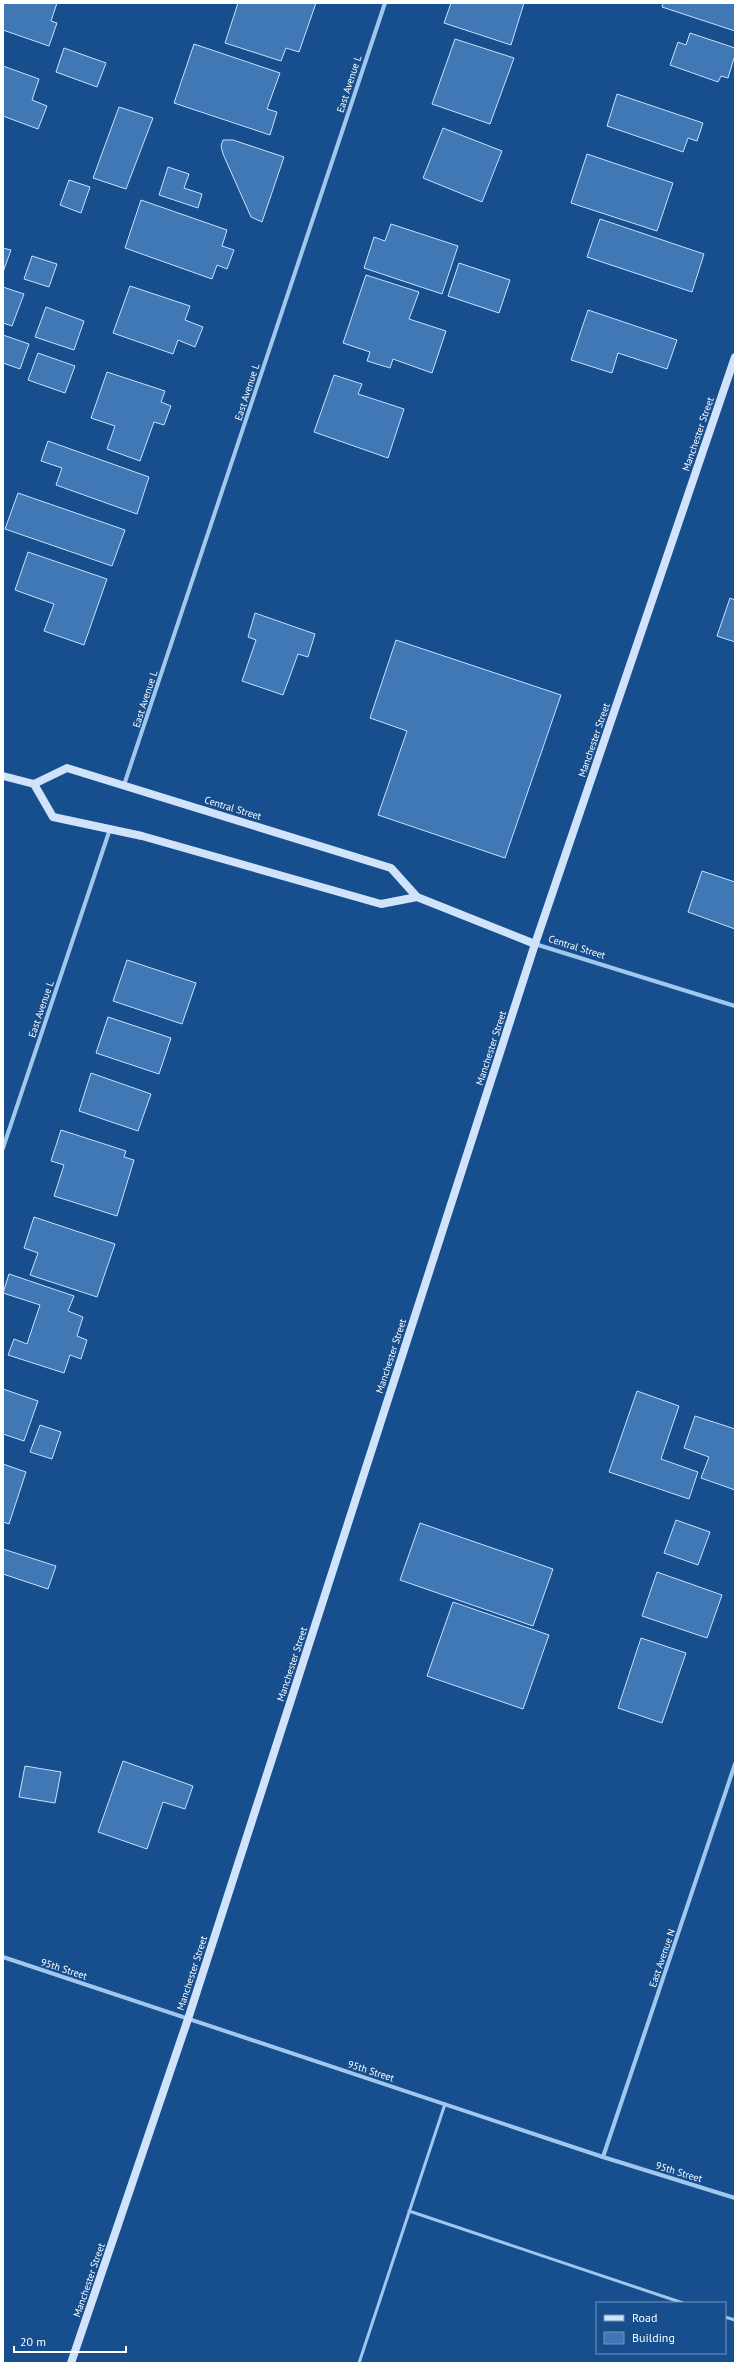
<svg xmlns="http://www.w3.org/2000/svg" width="738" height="2366" font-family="'PT Sans',sans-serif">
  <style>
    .building { fill: #4077b5; stroke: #c9e1fb }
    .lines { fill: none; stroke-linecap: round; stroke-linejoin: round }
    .lane { stroke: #a2c7ef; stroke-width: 3 }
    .street { stroke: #a2c7ef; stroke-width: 4 }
    .secondary { stroke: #d0e3fa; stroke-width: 8 }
    .labels { text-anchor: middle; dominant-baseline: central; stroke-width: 3; stroke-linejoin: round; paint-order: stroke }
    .street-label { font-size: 10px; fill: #fff; stroke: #174e8d }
  </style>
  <rect width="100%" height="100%" fill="#174e8d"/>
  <g class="building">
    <path d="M3 3H57L51 21 57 23 49 46 3 30Z"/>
    <path d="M238 3H316L299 52 286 48 281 61 225 43Z"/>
    <path d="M451 3H524L511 45 444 23Z"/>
    <path d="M663 3H735V31L662 7Z"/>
    <path d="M690 33 735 48V55L728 78 721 76 718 82 670 65 678 42 686 45Z"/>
    <path d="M455 39 514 58 490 124 432 104Z"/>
    <path d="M194 44 280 73 267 109 277 112 270 135 174 103Z"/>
    <path d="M64 48 106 63 97 87 56 72Z"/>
    <path d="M3 66 39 79 32 100 47 106 38 129 3 116Z"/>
    <path d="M617 94 703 123 697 141 688 138 683 152 607 126Z"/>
    <path d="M119 107 153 118 126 189 93 178Z"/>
    <path d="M443 128 502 151 482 202 423 178Z"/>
    <path d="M223 140H233L284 157 262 222 251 217 223 154 221 146Z"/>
    <path d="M587 154 673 183 657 231 571 203Z"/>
    <path d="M168 167 189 174 184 188 202 194 198 208 159 195Z"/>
    <path d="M69 180 90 187 81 213 60 205Z"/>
    <path d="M141 200 227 230 222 246 234 250 227 269 217 265 212 279 125 248Z"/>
    <path d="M600 219 704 254 692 292 587 257Z"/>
    <path d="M391 224 458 246 442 294 364 268 374 237 385 241Z"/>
    <path d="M3 248 11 250 3 272Z"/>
    <path d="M32 256 57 264 49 287 24 279Z"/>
    <path d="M459 263 510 280 499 313 448 296Z"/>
    <path d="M366 275 419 292 409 319 446 331 432 373 393 359 390 368 367 361 370 352 343 343Z"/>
    <path d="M130 286 190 306 185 320 203 327 195 347 178 340 173 354 113 333Z"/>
    <path d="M3 287 24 294 12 326 3 323Z"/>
    <path d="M46 307 84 321 74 350 35 337Z"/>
    <path d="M588 310 677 340 667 369 618 353 612 373 571 360Z"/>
    <path d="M3 335 29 344 20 369 3 363Z"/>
    <path d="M38 353 75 366 65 393 28 380Z"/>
    <path d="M107 372 165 391 161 402 171 406 164 425 154 422 140 461 107 449 115 426 91 418Z"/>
    <path d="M334 375 362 384 358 394 404 409 388 458 314 432Z"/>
    <path d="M48 441 149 477 137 514 56 485 62 468 41 461Z"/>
    <path d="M18 493 125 530 112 566 5 529Z"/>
    <path d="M28 552 107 579 84 645 44 631 54 604 15 590Z"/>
    <path d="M730 598 735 600V642L717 636Z"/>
    <path d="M255 613 315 634 308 657 298 654 283 695 242 681 256 640 248 637Z"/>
    <path d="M396 640 561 695 505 858 378 815 407 731 370 718Z"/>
    <path d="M702 871 735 882V929L688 912Z"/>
    <path d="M127 960 196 983 182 1024 113 1001Z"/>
    <path d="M108 1017 171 1038 159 1074 96 1053Z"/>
    <path d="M91 1073 151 1094 138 1131 79 1111Z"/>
    <path d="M61 1130 126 1151 124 1157 134 1160 117 1216 54 1196 64 1165 51 1161Z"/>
    <path d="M34 1217 115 1244 97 1297 30 1275 38 1253 24 1248Z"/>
    <path d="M9 1274 74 1296 68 1311 83 1317 77 1336 87 1340 81 1359 70 1355 64 1373 8 1355 14 1339 27 1344 40 1305 3 1293Z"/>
    <path d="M3 1389 38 1401 24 1441 3 1434Z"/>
    <path d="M637 1391 679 1406 661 1459 698 1472 689 1499 609 1472Z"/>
    <path d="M695 1416 735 1429V1490L701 1478 709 1457 684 1448Z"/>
    <path d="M40 1425 61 1432 52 1459 30 1452Z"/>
    <path d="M3 1464 26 1472 9 1524 3 1522Z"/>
    <path d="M676 1520 710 1532 698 1565 664 1553Z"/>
    <path d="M420 1523 553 1569 533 1626 400 1580Z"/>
    <path d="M3 1549 56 1566 48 1589 3 1574Z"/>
    <path d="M657 1572 722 1595 707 1638 642 1616Z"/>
    <path d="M453 1602 549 1635 523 1709 427 1676Z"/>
    <path d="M641 1638 686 1653 662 1723 618 1708Z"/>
    <path d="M123 1761 193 1786 185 1809 163 1802 147 1849 98 1832Z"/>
    <path d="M25 1766 61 1772 55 1803 19 1797Z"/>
  </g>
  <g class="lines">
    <g class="lane">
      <path d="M409 2211 683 2303"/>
      <path d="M725 2317 735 2320"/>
      <path d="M359 2363 445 2104"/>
    </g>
    <g class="street">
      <path d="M124 785 385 3"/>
      <path d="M535 944 735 1006"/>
      <path d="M3 1148 110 829"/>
      <path d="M3 1957 603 2157 735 2198"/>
      <path d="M603 2157 735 1764"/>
    </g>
    <g class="secondary">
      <path d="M3 776 34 784 67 768 391 868 417 897 535 944"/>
      <path d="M34 784 53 817 142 836 381 904 417 897"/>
      <path d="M71 2363 188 2019 535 944 735 357"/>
    </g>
  </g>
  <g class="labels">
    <g class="street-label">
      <text transform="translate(349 84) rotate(-72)">East Avenue L</text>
      <text transform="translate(247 392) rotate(-72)">East Avenue L</text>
      <text transform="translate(698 434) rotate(-71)">Manchester Street</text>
      <text transform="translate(145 699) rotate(-72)">East Avenue L</text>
      <text transform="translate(594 740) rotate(-71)">Manchester Street</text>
      <text transform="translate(233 808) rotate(17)">Central Street</text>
      <text transform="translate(577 947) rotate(17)">Central Street</text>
      <text transform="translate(41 1009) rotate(-71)">East Avenue L</text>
      <text transform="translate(491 1048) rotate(-72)">Manchester Street</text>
      <text transform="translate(391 1356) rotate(-72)">Manchester Street</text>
      <text transform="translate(292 1664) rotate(-72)">Manchester Street</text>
      <text transform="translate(662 1958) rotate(-71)">East Avenue N</text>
      <text transform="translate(64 1969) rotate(18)">95th Street</text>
      <text transform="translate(192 1973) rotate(-72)">Manchester Street</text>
      <text transform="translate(371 2071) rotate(18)">95th Street</text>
      <text transform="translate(679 2172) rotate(17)">95th Street</text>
      <text transform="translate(89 2280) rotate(-71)">Manchester Street</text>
    </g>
  </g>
  <rect width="738" height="2366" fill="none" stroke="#ffffff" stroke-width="8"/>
  <rect x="596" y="2302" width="130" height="52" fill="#174e8d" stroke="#7495bb"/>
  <rect x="604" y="2315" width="20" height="6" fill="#d0e3fa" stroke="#7495bb"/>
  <text x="632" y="2322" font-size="12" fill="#ffffff">Road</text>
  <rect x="604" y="2332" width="20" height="12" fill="#4077b5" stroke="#7495bb"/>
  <text x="632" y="2342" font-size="12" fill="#ffffff">Building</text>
  <path d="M14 2346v6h112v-6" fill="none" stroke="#ffffff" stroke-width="2"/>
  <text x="20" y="2346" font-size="12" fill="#ffffff" stroke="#174e8d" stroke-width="3" paint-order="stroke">20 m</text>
</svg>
